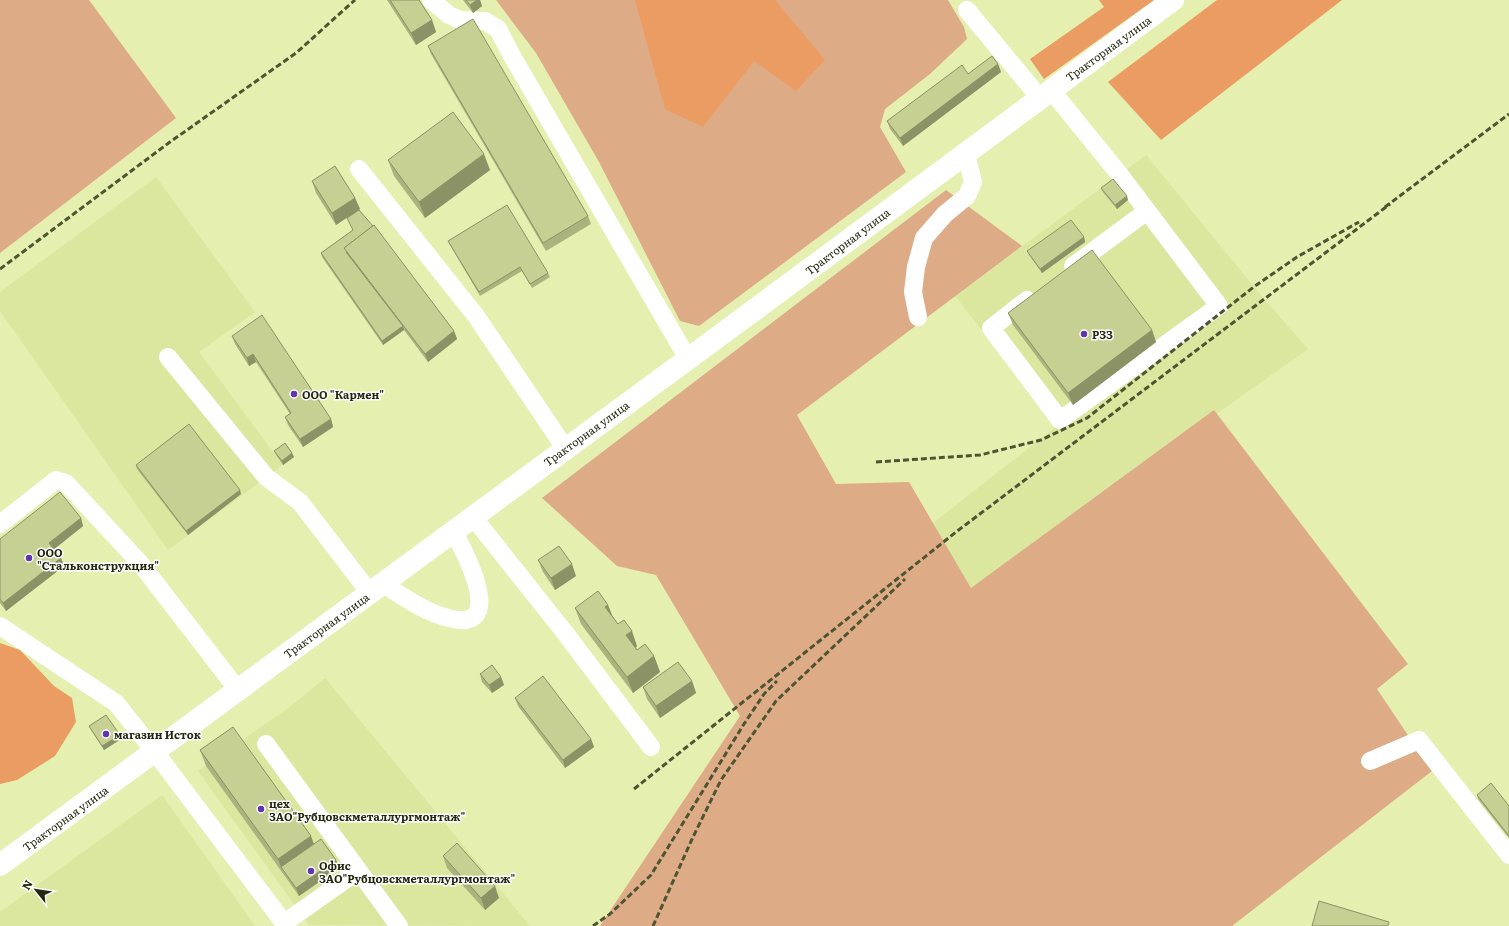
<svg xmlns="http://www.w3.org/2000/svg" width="1509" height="926" font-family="Literata,serif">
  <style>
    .built { fill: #dbe69f }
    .green { fill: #deab87 }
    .forest { fill: #eb9c62 }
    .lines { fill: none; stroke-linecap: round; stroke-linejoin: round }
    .minor { stroke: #fff; stroke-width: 18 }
    .major { stroke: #fff; stroke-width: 22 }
    .rail { stroke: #4e5432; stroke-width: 3; stroke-dasharray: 6 3; stroke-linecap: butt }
    .wall { fill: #aab37e }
    .shaded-wall { fill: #8b9266 }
    .building { fill: #c6d092; stroke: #8b9266 }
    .poi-dot { fill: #6235ac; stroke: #fff; stroke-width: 1.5 }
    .labels { text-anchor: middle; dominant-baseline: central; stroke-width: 3; stroke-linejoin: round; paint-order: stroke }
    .street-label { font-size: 11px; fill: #23270e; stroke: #fff }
    .poi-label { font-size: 11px; font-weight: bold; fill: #23270e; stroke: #fff; text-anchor: start }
  </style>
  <rect width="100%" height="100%" fill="#e4efb0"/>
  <g class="built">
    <path d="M1146 155 1264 299 1308 349 971 588 933 523 1057 426 955 296Z"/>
    <path d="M156 177 255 312 199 352 283 465 168 550 0 311V292Z"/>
    <path d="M325 678 530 926 309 925 198 771 291 706Z"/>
    <path d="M162 795 255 926H0V912Z"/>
  </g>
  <g class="green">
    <path d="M0 0H89L176 118 0 253Z"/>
    <path d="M496 0H948L964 27 967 39 930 74 885 109 880 127 906 172 699 326 680 321 599 162 536 53Z"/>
    <path d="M946 190 1022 246 797 415 836 484 909 482 971 588 1214 410 1408 664 1377 689 1432 771 1232 926H600L740 716 656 575 617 566 542 498Z"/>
  </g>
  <g class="forest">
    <path d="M635 0H775L825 60 796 91 754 61 703 127 665 109Z"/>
    <path d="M1099 0H1154L1044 79 1030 59 1104 7Z"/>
    <path d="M1217 0H1342L1161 140 1108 82Z"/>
    <path d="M0 643 20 650 54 686 72 698 76 722 55 756 17 780 0 784Z"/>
  </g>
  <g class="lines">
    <g class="minor">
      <path d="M431 0 449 15 460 20 485 21 498 29 512 56 688 359"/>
      <path d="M967 10 1040 98"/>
      <path d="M359 169 476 316 565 448"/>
      <path d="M1073 266 1147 211"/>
      <path d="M1027 300 991 328 1060 420 1219 306 1120 175 1051 90"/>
      <path d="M918 317 913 292 916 267 924 238 945 214 967 196 973 182 966 153"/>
      <path d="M168 357 266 477 300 502 370 593"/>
      <path d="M473 517 566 634 651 747"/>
      <path d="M0 524 56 480 66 483 140 563 238 690"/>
      <path d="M383 584C406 598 431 617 459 620 504 624 462 546 453 531"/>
      <path d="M0 626 116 703 155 752 284 923 358 871"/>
      <path d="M266 744 399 926"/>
      <path d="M1370 761 1419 740 1509 855"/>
    </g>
    <path class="major" d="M0 865 688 359 1173 0"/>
    <g class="rail">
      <path d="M1385 207 1509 114"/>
      <path d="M0 269 170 142 296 53 355 0"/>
      <path d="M876 462 980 455 1041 440 1087 418 1255 286 1297 257 1359 222"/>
      <path d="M634 789 956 532 1390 204"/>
      <path d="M593 926 610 914 651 875 744 724 764 694 777 681"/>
      <path d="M653 926 693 837 721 780 776 701 905 579"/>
    </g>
  </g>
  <g class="wall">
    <path d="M387 0H419L432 20 436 32 416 45Z"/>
    <path d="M463 0H480L482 6 473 13Z"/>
    <path d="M428 46 588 216 591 224 546 251 431 54Z"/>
    <path d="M998 64 1001 72 903 146 890 129 887 121 968 74Z"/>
    <path d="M388 160 490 170 425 218 394 176Z"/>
    <path d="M312 181 355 198 360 209 359 210 454 331 457 339 428 362 404 330 383 345 322 257 321 253 353 230 347 218 349 216 336 225 316 193Z"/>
    <path d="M1101 188 1128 200 1117 209 1103 192Z"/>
    <path d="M1084 237 1085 242 1042 273 1029 255 1027 251Z"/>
    <path d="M448 241 548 273 550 277 532 288 522 271 480 296 450 245Z"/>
    <path d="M1008 313 1152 330 1156 342 1073 405 1013 325Z"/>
    <path d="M232 336 331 419 333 427 303 447 288 425 285 417 290 414 256 362 249 366 235 344Z"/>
    <path d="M274 451 292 453 294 457 283 465 276 455Z"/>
    <path d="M136 465 241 494 188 535 137 469Z"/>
    <path d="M81 518 83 526 54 549 61 558 64 566 6 611 0 603V539Z"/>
    <path d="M538 560 576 576 555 590 543 572Z"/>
    <path d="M608 605 612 616 618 624 637 646 636 648 637 650 654 656 660 672 633 693 581 624 575 608Z"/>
    <path d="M480 674 501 677 504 685 492 693 482 682Z"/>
    <path d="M692 681 696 693 660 718 647 699 643 687Z"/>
    <path d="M515 698 591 739 594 747 565 768 518 706Z"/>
    <path d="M89 726 120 735 121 739 104 750 91 730Z"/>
    <path d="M200 750 314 844 336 860 339 868 299 896 206 766Z"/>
    <path d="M1477 795 1509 806V838L1478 799Z"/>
    <path d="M443 856 499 898 485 910 447 868Z"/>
  </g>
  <g class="shaded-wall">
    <path d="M477 0H480L482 6 473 13 470 5Z"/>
    <path d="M432 20 436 32 416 45 411 33Z"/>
    <path d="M998 64 1001 72 903 146 900 138Z"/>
    <path d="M484 154 490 170 425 218 419 202Z"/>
    <path d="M1127 196 1128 200 1117 209 1115 205Z"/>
    <path d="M355 198 360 209 336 225 332 213Z"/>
    <path d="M1084 237 1085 242 1042 273 1040 269Z"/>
    <path d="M403 326 404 330 383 345 382 341Z"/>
    <path d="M1152 330 1156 342 1073 405 1068 393Z"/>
    <path d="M454 331 457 339 428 362 425 354Z"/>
    <path d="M253 354 256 362 249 366 247 358Z"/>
    <path d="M331 419 333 427 303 447 300 439Z"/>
    <path d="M292 453 294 457 283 465 282 461Z"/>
    <path d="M240 490 241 494 188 535 186 531Z"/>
    <path d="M81 518 83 526 52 551 49 543Z"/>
    <path d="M61 558 64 566 6 611 3 603Z"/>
    <path d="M572 564 576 576 555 590 551 578Z"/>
    <path d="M608 605 614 620 605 607Z"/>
    <path d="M632 631 637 646 632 651 626 635Z"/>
    <path d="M654 656 660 672 633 693 627 677Z"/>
    <path d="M501 677 504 685 492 693 489 685Z"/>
    <path d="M692 681 696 693 660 718 656 706Z"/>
    <path d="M120 735 121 739 104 750 102 746Z"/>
    <path d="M591 739 594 747 565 768 563 760Z"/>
    <path d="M311 836 317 852 281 867 278 859Z"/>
    <path d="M336 860 339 868 299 896 296 888Z"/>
    <path d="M495 886 499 898 485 910 481 898Z"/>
  </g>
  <g class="building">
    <path d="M390 0H419L432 20 411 33Z"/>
    <path d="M466 0H477L470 5Z"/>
    <path d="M473 19 588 216 543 243 428 46Z"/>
    <path d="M992 56 998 64 900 138 887 121 962 65 968 74Z"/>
    <path d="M453 112 484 154 419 202 388 160Z"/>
    <path d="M335 166 355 198 332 213 312 181Z"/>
    <path d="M1113 179 1127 196 1115 205 1101 188Z"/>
    <path d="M507 205 548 273 530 284 520 267 479 292 448 241Z"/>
    <path d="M359 210 373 226 344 248 347 251 346 252 403 326 382 341 321 253 353 230 347 218Z"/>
    <path d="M1071 220 1084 237 1040 269 1027 251Z"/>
    <path d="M374 225 454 331 425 354 344 248Z"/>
    <path d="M1092 250 1152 330 1068 393 1008 313Z"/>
    <path d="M262 315 331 419 300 439 285 417 291 413 253 354 247 358 232 336Z"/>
    <path d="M189 424 240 490 186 531 136 465Z"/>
    <path d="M285 443 292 453 282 461 274 451Z"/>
    <path d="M60 492 81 518 49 543 61 558 3 603 0 599V539Z"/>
    <path d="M559 546 572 564 551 578 538 560Z"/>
    <path d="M598 591 608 605 605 607 618 624 624 620 632 631 626 635 637 650 645 644 654 656 627 677 575 608Z"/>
    <path d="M678 662 692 681 656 706 643 687Z"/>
    <path d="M492 665 501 677 489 685 480 674Z"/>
    <path d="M543 676 591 739 563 760 515 698Z"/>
    <path d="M106 715 120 735 102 746 89 726Z"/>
    <path d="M233 727 311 836 278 859 200 750Z"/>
    <path d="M1491 783 1509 806V836L1477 795Z"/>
    <path d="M321 839 336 860 296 888 281 867Z"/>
    <path d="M457 843 495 886 481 898 443 856Z"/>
    <path d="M1319 901 1389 922 1388 926H1312Z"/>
  </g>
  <g class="poi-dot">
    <circle cx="1084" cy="334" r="4"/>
    <circle cx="294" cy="394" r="4"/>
    <circle cx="29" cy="558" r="4"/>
    <circle cx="106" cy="734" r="4"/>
    <circle cx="261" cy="809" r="4"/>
    <circle cx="311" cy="871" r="4"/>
  </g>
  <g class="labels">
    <g class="street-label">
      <text transform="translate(1108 48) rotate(-36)">Тракторная улица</text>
      <text transform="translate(847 241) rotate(-37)">Тракторная улица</text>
      <text transform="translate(586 433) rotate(-36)">Тракторная улица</text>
      <text transform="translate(326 625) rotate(-36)">Тракторная улица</text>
      <text transform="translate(65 818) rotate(-36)">Тракторная улица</text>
    </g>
    <g class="poi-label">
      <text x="1092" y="334">РЗЗ</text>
      <text x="302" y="394">ООО "Кармен"</text>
      <text x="37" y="552">ООО<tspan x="37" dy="13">"Стальконструкция"</tspan></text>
      <text x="114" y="734">магазин Исток</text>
      <text x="269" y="803">цех<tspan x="269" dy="13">ЗАО"Рубцовскметаллургмонтаж"</tspan></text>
      <text x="319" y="865">Офис<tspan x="319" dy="13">ЗАО"Рубцовскметаллургмонтаж"</tspan></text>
    </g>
  </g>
  <g transform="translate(36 890) rotate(300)" stroke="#ffffff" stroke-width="3" paint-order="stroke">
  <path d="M0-3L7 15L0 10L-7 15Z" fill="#23270e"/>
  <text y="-6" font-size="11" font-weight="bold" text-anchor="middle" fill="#23270e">N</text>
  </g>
</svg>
